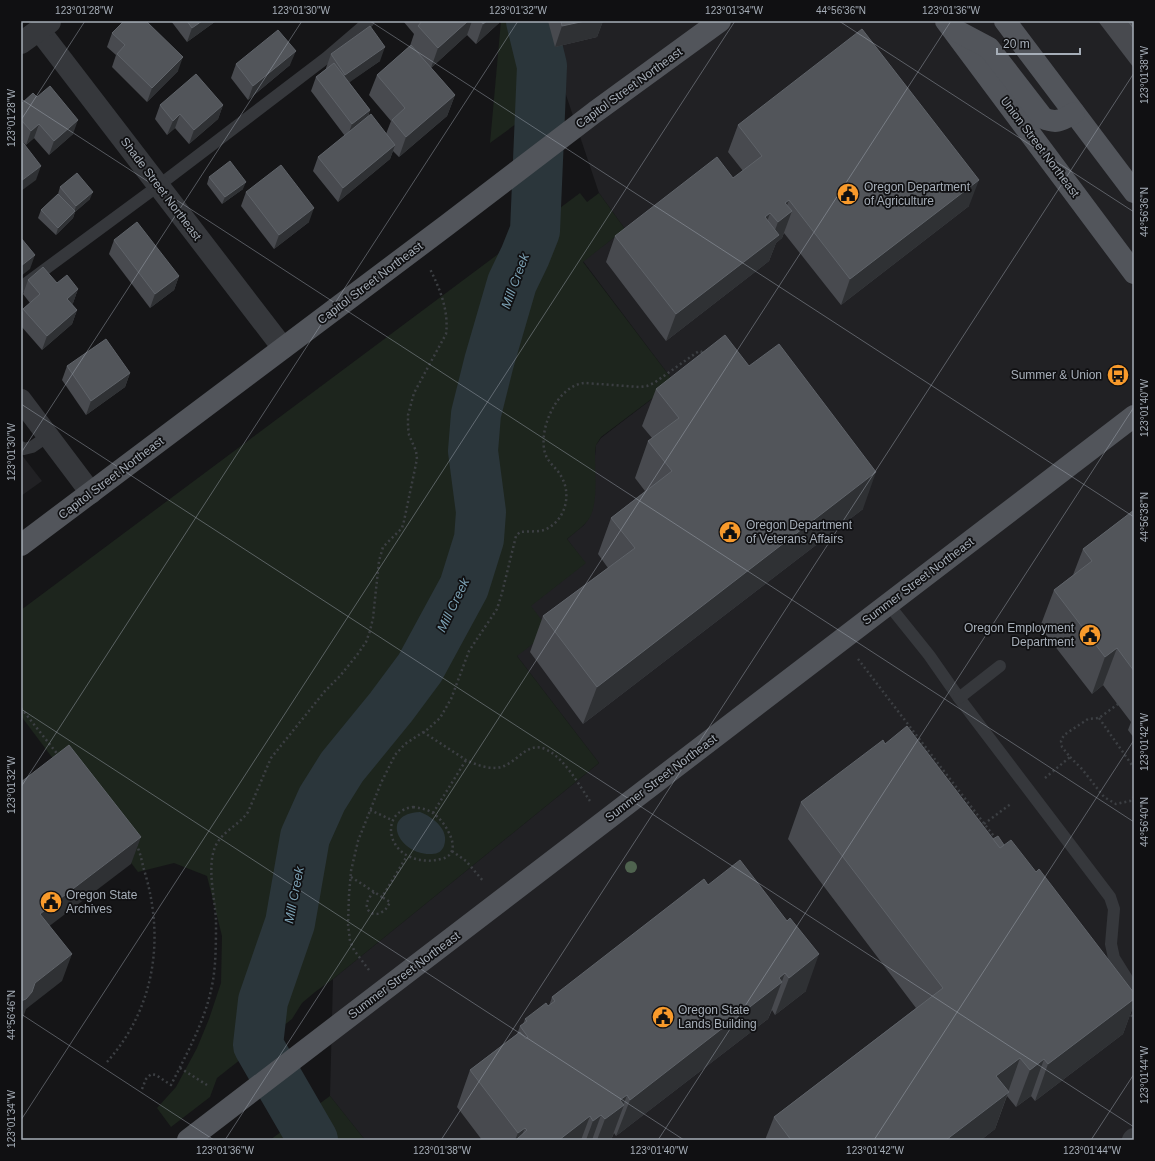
<svg xmlns="http://www.w3.org/2000/svg" width="1155" height="1161" font-family="Helvetica,sans-serif">
  <style>
    .built { fill: #212124 }
    .green { fill: #1d251d }
    .water { fill: #2b363b }
    .lines { fill: none; stroke-linecap: round; stroke-linejoin: round }
    .river { stroke: #2b363b; stroke-width: 50 }
    .path { stroke: #3c3f43; stroke-width: 2.5; stroke-dasharray: 2 3; stroke-linecap: butt }
    .lane { stroke: #36383c; stroke-width: 12 }
    .street { stroke: #36383c; stroke-width: 22 }
    .primary { stroke: #52555b; stroke-width: 22 }
    .tree { fill: #4f634f }
    .wall { fill: #484a4f }
    .shaded-wall { fill: #2f3134 }
    .building { fill: #52555a; stroke: #5f6369 }
    .ticks { fill: none; stroke: #a6aeb8; stroke-width: 1; stroke-opacity: 0.45 }
    .labels { text-anchor: middle; dominant-baseline: central; stroke-width: 3.5; stroke-linejoin: round; paint-order: stroke }
    .street-label { font-size: 12px; fill: #a6aeb8; stroke: #101012 }
    .poi-label { font-size: 12px; fill: #a6aeb8; stroke: #101012; text-anchor: start }
    .water-label { font-size: 13px; font-style: italic; fill: #7ca1b4; stroke: #101012 }
    .neatline { fill: none; stroke: #a6aeb8; stroke-width: 1.5 }
    .ticks-label { font-size: 10px; text-anchor: middle; fill: #a6aeb8 }
  </style>
  <rect width="100%" height="100%" fill="#151517"/>
  <g class="built">
    <path d="M546 21H1134V1140H365L330 1096 333 979 599 763 517 656 530 606 585 563 567 539 584 525 589 518 596 445 601 438 674 382 583 261 625 229 599 193 564 89Z"/>
    <path d="M21 454 42 481 21 496Z"/>
  </g>
  <g class="green">
    <path d="M501 21H546L564 89 490 143Z"/>
    <path d="M580 193 587 202 599 193 625 229 583 262 674 382 601 437 596 445 595 453C595 470 598 503 590 517 585 526 575 532 567 539L586 563 531 606 550 631 517 656 599 763 333 979 315 992 302 1003 292 1019 217 1078 210 1097 171 1127 157 1108 176 1087 197 1048 209 1019 221 983 222 936 207 876 174 863 138 872 21 716V610Z"/>
    <path d="M330 1096 365 1140H270Z"/>
  </g>
  <path class="water" d="M420 812C433 817 450 830 444 846 442 851 438 854 432 854 400 856 378 814 420 812Z"/>
  <g class="lines">
    <path class="river" d="M313 1140 258 1045 263 1001 290 923 305 837 322 799 342 767 391 707 420 668 464 587 479 539 481 512 473 451 476 414 489 362 512 283 525 256 535 231 542 66 531 21"/>
    <g class="path">
      <path d="M858 659 996 839"/>
      <path d="M21 708 59 756"/>
      <path d="M1099 718 1134 768"/>
      <path d="M423 732 466 760C476 765 493 771 504 766 519 760 529 740 547 750 565 759 579 785 590 801"/>
      <path d="M1070 757 1082 769 1104 797 1116 804 1130 801 1134 797"/>
      <path d="M1045 778 1070 757 1062 747 1061 741 1064 735 1088 719 1099 718 1118 704"/>
      <path d="M413 807C420 808 427 809 433 813 445 821 466 854 441 859 430 862 418 861 408 856 385 844 384 811 413 807Z"/>
      <path d="M370 810 392 820"/>
      <path d="M433 813 466 760"/>
      <path d="M984 824 1012 803"/>
      <path d="M452 851 466 861 484 882"/>
      <path d="M351 877 382 897 407 856"/>
      <path d="M374 892C371 895 368 899 367 903 365 912 375 917 382 912 386 910 388 906 390 902L382 897"/>
      <path d="M369 970 354 950 350 941 348 924 349 895 351 871 358 841 381 783 395 755 405 744 428 729 440 718 451 699 469 651 497 609 502 593 516 536 520 532C528 531 537 532 544 530 566 521 572 494 561 476 556 467 548 463 545 453 538 429 557 386 584 383 589 383 595 384 600 384 613 385 626 386 639 387L647 386 654 383 696 353 699 351 705 353"/>
      <path d="M1128 1011 1134 1019"/>
      <path d="M107 1062C154 1009 165 941 145 873 142 864 141 853 136 844"/>
      <path d="M180 1068 207 1085"/>
      <path d="M142 1089 146 1079 151 1074 156 1075 171 1085C191 1045 212 1009 215 963 216 949 216 934 216 920 215 898 206 865 216 845 223 831 239 825 248 812L271 758 325 691 340 676 357 655 366 642 370 631 373 618 379 561 383 547 402 528 404 521 417 459 416 451 409 435 408 427V415L414 393 446 334C449 311 440 289 430 269"/>
    </g>
    <g class="lane">
      <path d="M21 287 158 186 326 58 368 22"/>
      <path d="M21 447 24 449 32 447 48 436"/>
      <path d="M888 604 929 655 959 698 1110 897 1114 909 1111 944 1114 958 1134 990"/>
      <path d="M959 698 1000 666"/>
    </g>
    <g class="street">
      <path d="M39 30 283 348"/>
      <path d="M21 43 50 22"/>
      <path d="M21 400 91 493"/>
      <path d="M1133 1140 1134 1139"/>
    </g>
    <g class="primary">
      <path d="M946 21 1134 273"/>
      <path d="M1005 21 1134 192"/>
      <path d="M957 31 989 48 1043 118C1057 124 1062 120 1074 113"/>
      <path d="M21 545 447 225 595 112 720 21"/>
      <path d="M188 1140 1134 416"/>
    </g>
  </g>
  <circle class="tree" cx="631" cy="867" r="6"/>
  <g class="wall">
    <path d="M171 21H216L187 42Z"/>
    <path d="M403 21H499V23L476 44 467 35 431 68 455 95 447 116 399 157 393 151 390 159 338 202 313 171 318 157 345 136 311 91 316 77 326 69V68L331 54 380 61 349 82 370 110 368 117 386 134 391 121 369 95 377 75 410 46 414 34Z"/>
    <path d="M548 21H603L597 37 555 47Z"/>
    <path d="M1098 21H1134V68Z"/>
    <path d="M112 33 178 71 147 102 112 67 116 55 107 47Z"/>
    <path d="M236 64 290 65 248 100 231 78Z"/>
    <path d="M21 104 73 134 49 155 34 138 26 145 21 140Z"/>
    <path d="M160 105H223L218 119 189 144 175 128 167 135 155 119Z"/>
    <path d="M738 125 969 206 841 305 784 233 782 238 776 243 769 261 666 341 606 262 615 236 733 178 743 171 728 152Z"/>
    <path d="M209 177 243 189 222 204 207 184Z"/>
    <path d="M60 187 90 199 75 212 73 218 56 235 38 218 41 210 58 194Z"/>
    <path d="M246 192 309 222 274 249 241 206Z"/>
    <path d="M114 240 179 276 174 290 150 308 109 254Z"/>
    <path d="M28 280 57 283 78 289 73 303 72 304 77 310 72 324 42 350 21 326V316L23 309 30 303 23 294Z"/>
    <path d="M67 366 130 373 125 387 86 415 62 380Z"/>
    <path d="M749 366 863 509 583 724 530 652 543 616 608 568 598 554 611 518 645 491 635 478 648 441 652 438 642 426 656 389Z"/>
    <path d="M1134 510V738L1128 730 1131 722 1103 685 1092 694 1040 627 1054 590 1073 575 1083 549Z"/>
    <path d="M885 744 993 839 1004 845 1036 872 1134 993V1004L1123 1034 1035 1101 1031 1096 1016 1107 1007 1096 995 1129 981 1140H765L774 1117 916 1008 788 839 801 802Z"/>
    <path d="M708 885 806 991 775 1015 772 1010 768 1019 616 1136 614 1133 611 1140H482L457 1107 470 1070 517 1034 520 1026 523 1024 525 1019 549 1006 552 997Z"/>
  </g>
  <g class="shaded-wall">
    <path d="M202 21H216L187 42 192 28Z"/>
    <path d="M468 21H472L467 35 431 68 438 48Z"/>
    <path d="M487 21H499V23L476 44 483 24Z"/>
    <path d="M585 21H603L597 37 555 47 562 26Z"/>
    <path d="M385 47 380 61 340 89 345 75Z"/>
    <path d="M296 51 290 65 248 100 253 86Z"/>
    <path d="M183 57 178 71 147 102 152 88Z"/>
    <path d="M455 95 447 116 399 157 406 137Z"/>
    <path d="M223 105 218 119 189 144 194 130Z"/>
    <path d="M370 110 365 124 347 138 352 124Z"/>
    <path d="M180 114 175 128 167 135 173 121Z"/>
    <path d="M78 120 73 134 49 155 54 141Z"/>
    <path d="M39 124 34 138 26 145 31 131Z"/>
    <path d="M395 145 390 159 338 202 343 188Z"/>
    <path d="M41 166 36 180 21 191V181Z"/>
    <path d="M979 180 969 206 841 305 850 279Z"/>
    <path d="M246 182 243 189 222 204 225 197Z"/>
    <path d="M93 192 90 199 75 212 73 218 56 235 58 228 74 213 76 206Z"/>
    <path d="M789 200 782 219 792 211 782 238 776 243 769 261 666 341 676 314 771 241 785 203Z"/>
    <path d="M314 208 309 222 274 249 279 235Z"/>
    <path d="M770 213 761 239 765 217Z"/>
    <path d="M35 255 30 269 21 276V266Z"/>
    <path d="M179 276 174 290 150 308 155 294Z"/>
    <path d="M78 289 73 303 62 313 67 299Z"/>
    <path d="M77 310 72 324 42 350 47 336Z"/>
    <path d="M130 373 125 387 86 415 91 401Z"/>
    <path d="M876 472 863 509 583 724 597 687Z"/>
    <path d="M1117 648 1103 685 1092 694 1105 657Z"/>
    <path d="M141 837 131 864 31 940 40 914Z"/>
    <path d="M72 954 62 981 26 1009 23 1018 21 1020V1001L35 983Z"/>
    <path d="M819 954 806 991 775 1015 789 978Z"/>
    <path d="M785 973 768 1019 616 1136 630 1100Z"/>
    <path d="M1134 999V1004L1123 1034 1035 1101 1048 1064Z"/>
    <path d="M1020 1058 995 1129 981 1140H946L996 1076Z"/>
    <path d="M1044 1059 1031 1096 1016 1107 1030 1070Z"/>
    <path d="M627 1095 623 1106 624 1105 611 1140H597L605 1119 620 1100Z"/>
    <path d="M601 1115 592 1140H586L593 1121Z"/>
    <path d="M590 1116 581 1140H559Z"/>
    <path d="M525 1128 520 1140 517 1139 515 1140 518 1133Z"/>
  </g>
  <g class="building">
    <path d="M124 21H146L183 57 152 88 117 54 125 45 112 33Z"/>
    <path d="M187 21H202L192 28Z"/>
    <path d="M422 21H468L438 48 418 26Z"/>
    <path d="M481 21H487L483 24Z"/>
    <path d="M561 21H585L562 26Z"/>
    <path d="M1128 21H1134V29Z"/>
    <path d="M370 26 385 47 345 75 331 54Z"/>
    <path d="M862 29 979 180 850 279 789 200 785 203 792 211 778 222 770 213 765 217 779 235 676 314 615 236 717 157 733 178 762 156 738 125Z"/>
    <path d="M278 30 296 51 253 86 236 64Z"/>
    <path d="M411 45 455 95 406 137 392 120 405 108 377 75Z"/>
    <path d="M334 63 370 110 352 124 316 77Z"/>
    <path d="M196 74 223 105 194 130 180 114 173 121 160 105Z"/>
    <path d="M50 86 78 120 54 141 39 124 31 131 21 120V104L33 93 37 97Z"/>
    <path d="M371 114 395 145 343 188 318 157Z"/>
    <path d="M21 140 41 166 21 181Z"/>
    <path d="M230 161 246 182 225 197 209 177Z"/>
    <path d="M281 165 314 208 279 235 246 192Z"/>
    <path d="M77 173 93 192 76 206 60 187Z"/>
    <path d="M58 194 75 211 58 228 41 210Z"/>
    <path d="M137 222 179 276 155 294 114 240Z"/>
    <path d="M21 238 35 255 21 266Z"/>
    <path d="M43 267 57 283 67 275 78 289 67 299 77 310 47 336 23 309 40 294 28 280Z"/>
    <path d="M725 335 749 366 779 344 876 472 597 687 543 616 635 548 611 518 672 471 648 441 679 418 656 389Z"/>
    <path d="M106 339 130 373 91 401 67 366Z"/>
    <path d="M1134 510V671L1117 648 1105 657 1054 590 1092 561 1083 549Z"/>
    <path d="M907 726 1000 848 1011 840 1036 872 1039 869 1134 993V999L1048 1064 1044 1059 1030 1070 1020 1058 996 1076 1009 1092 946 1140H791L774 1117 943 988 801 802 883 740 885 744Z"/>
    <path d="M69 745 141 837 40 914 72 954 35 983 32 992 26 999 21 1001V782Z"/>
    <path d="M998 836 1004 845 1000 848 993 839Z"/>
    <path d="M740 860 787 921 790 918 819 954 789 978 785 973 779 978 782 982 630 1100 627 1095 620 1100 624 1105 605 1119 601 1115 593 1121 590 1116 559 1140H518L517 1139 527 1130 525 1128 518 1133 470 1070 520 1032 526 1039 528 1037 520 1026 527 1021 525 1019 546 1003 548 1006 555 1001 552 997 704 879 708 885Z"/>
  </g>
  <path class="ticks" d="M370 21 1134 517M839 21 1134 212M21 99 1134 822M21 120 85 21M21 404 1134 1127M21 453 302 21M21 709 684 1140M21 787 518 21M21 1014 214 1140M21 1120 735 21M225 1140 951 21M441 1140 1134 73M658 1140 1134 407M874 1140 1134 740M1091 1140 1134 1074"/>
  <defs>
    <g id="civic-disc" transform="scale(1.15)"><circle r="9.5" fill="#f89a2b" stroke="#101012"/><path d="M-.6-6.5H3V-4.5H.6V-3L4-1V1h2V6H-6V1h2V-1L-.6-3ZM-1.2 2.5V6h2.4V2.5Z" fill="#111"/></g>
    <g id="bus-disc" transform="scale(1.15)"><circle r="9.5" fill="#f89a2b" stroke="#101012"/><path d="M-5-6H5V4H4V6H2V4H-2V6H-4V4H-5ZM-3.5-4V0h7V-4ZM-3.5 1.2v1.5H-2V1.2ZM2 1.2v1.5H3.5V1.2Z" fill="#111"/></g>
  </defs>
  <g fill-rule="evenodd">
    <use href="#civic-disc" x="848" y="194"/>
    <use href="#bus-disc" x="1118" y="375"/>
    <use href="#civic-disc" x="730" y="532"/>
    <use href="#civic-disc" x="1090" y="635"/>
    <use href="#civic-disc" x="51" y="902"/>
    <use href="#civic-disc" x="663" y="1017"/>
  </g>
  <g class="labels">
    <g class="street-label">
      <text transform="translate(629 88) rotate(-36)">Capitol Street Northeast</text>
      <text transform="translate(1040 147) rotate(53)">Union Street Northeast</text>
      <text transform="translate(161 189) rotate(53)">Shade Street Northeast</text>
      <text transform="translate(370 283) rotate(-37)">Capitol Street Northeast</text>
      <text transform="translate(111 478) rotate(-37)">Capitol Street Northeast</text>
      <text transform="translate(918 581) rotate(-37)">Summer Street Northeast</text>
      <text transform="translate(661 778) rotate(-37)">Summer Street Northeast</text>
      <text transform="translate(404 975) rotate(-37)">Summer Street Northeast</text>
    </g>
    <g class="poi-label">
      <text x="864" y="187">Oregon Department<tspan x="864" dy="14">of Agriculture</tspan></text>
      <text x="1102" y="375" text-anchor="end">Summer &amp; Union</text>
      <text x="746" y="525">Oregon Department<tspan x="746" dy="14">of Veterans Affairs</tspan></text>
      <text x="1074" y="628" text-anchor="end">Oregon Employment<tspan x="1074" dy="14">Department</tspan></text>
      <text x="66" y="895">Oregon State<tspan x="66" dy="14">Archives</tspan></text>
      <text x="678" y="1010">Oregon State<tspan x="678" dy="14">Lands Building</tspan></text>
    </g>
    <g class="water-label">
      <text transform="translate(515 281) rotate(-70)">Mill Creek</text>
      <text transform="translate(453 605) rotate(-64)">Mill Creek</text>
      <text transform="translate(294 895) rotate(-79)">Mill Creek</text>
    </g>
  </g>
  <rect width="1155" height="1161" fill="none" stroke="#101012" stroke-width="44"/>
  <path d="M997 48v6h83v-6" fill="none" stroke="#a6aeb8" stroke-width="2"/>
  <text x="1003" y="48" font-size="12" fill="#a6aeb8" stroke="#101012" stroke-width="3" paint-order="stroke">20 m</text>
  <rect x="22" y="22" width="1111" height="1117" class="neatline"/>
  <g class="ticks-label">
    <text x="84" y="14">123°01'28"W</text>
    <text x="301" y="14">123°01'30"W</text>
    <text x="518" y="14">123°01'32"W</text>
    <text x="734" y="14">123°01'34"W</text>
    <text x="841" y="14">44°56'36"N</text>
    <text x="951" y="14">123°01'36"W</text>
    <text transform="translate(1144 75) rotate(-90)" y="4">123°01'38"W</text>
    <text transform="translate(11 118) rotate(-90)" y="4">123°01'28"W</text>
    <text transform="translate(1144 212) rotate(-90)" y="4">44°56'36"N</text>
    <text transform="translate(1144 408) rotate(-90)" y="4">123°01'40"W</text>
    <text transform="translate(11 452) rotate(-90)" y="4">123°01'30"W</text>
    <text transform="translate(1144 517) rotate(-90)" y="4">44°56'38"N</text>
    <text transform="translate(1144 742) rotate(-90)" y="4">123°01'42"W</text>
    <text transform="translate(11 785) rotate(-90)" y="4">123°01'32"W</text>
    <text transform="translate(1144 822) rotate(-90)" y="4">44°56'40"N</text>
    <text transform="translate(11 1015) rotate(-90)" y="4">44°56'46"N</text>
    <text transform="translate(1144 1075) rotate(-90)" y="4">123°01'44"W</text>
    <text transform="translate(11 1119) rotate(-90)" y="4">123°01'34"W</text>
    <text x="225" y="1154">123°01'36"W</text>
    <text x="442" y="1154">123°01'38"W</text>
    <text x="659" y="1154">123°01'40"W</text>
    <text x="875" y="1154">123°01'42"W</text>
    <text x="1092" y="1154">123°01'44"W</text>
  </g>
</svg>
